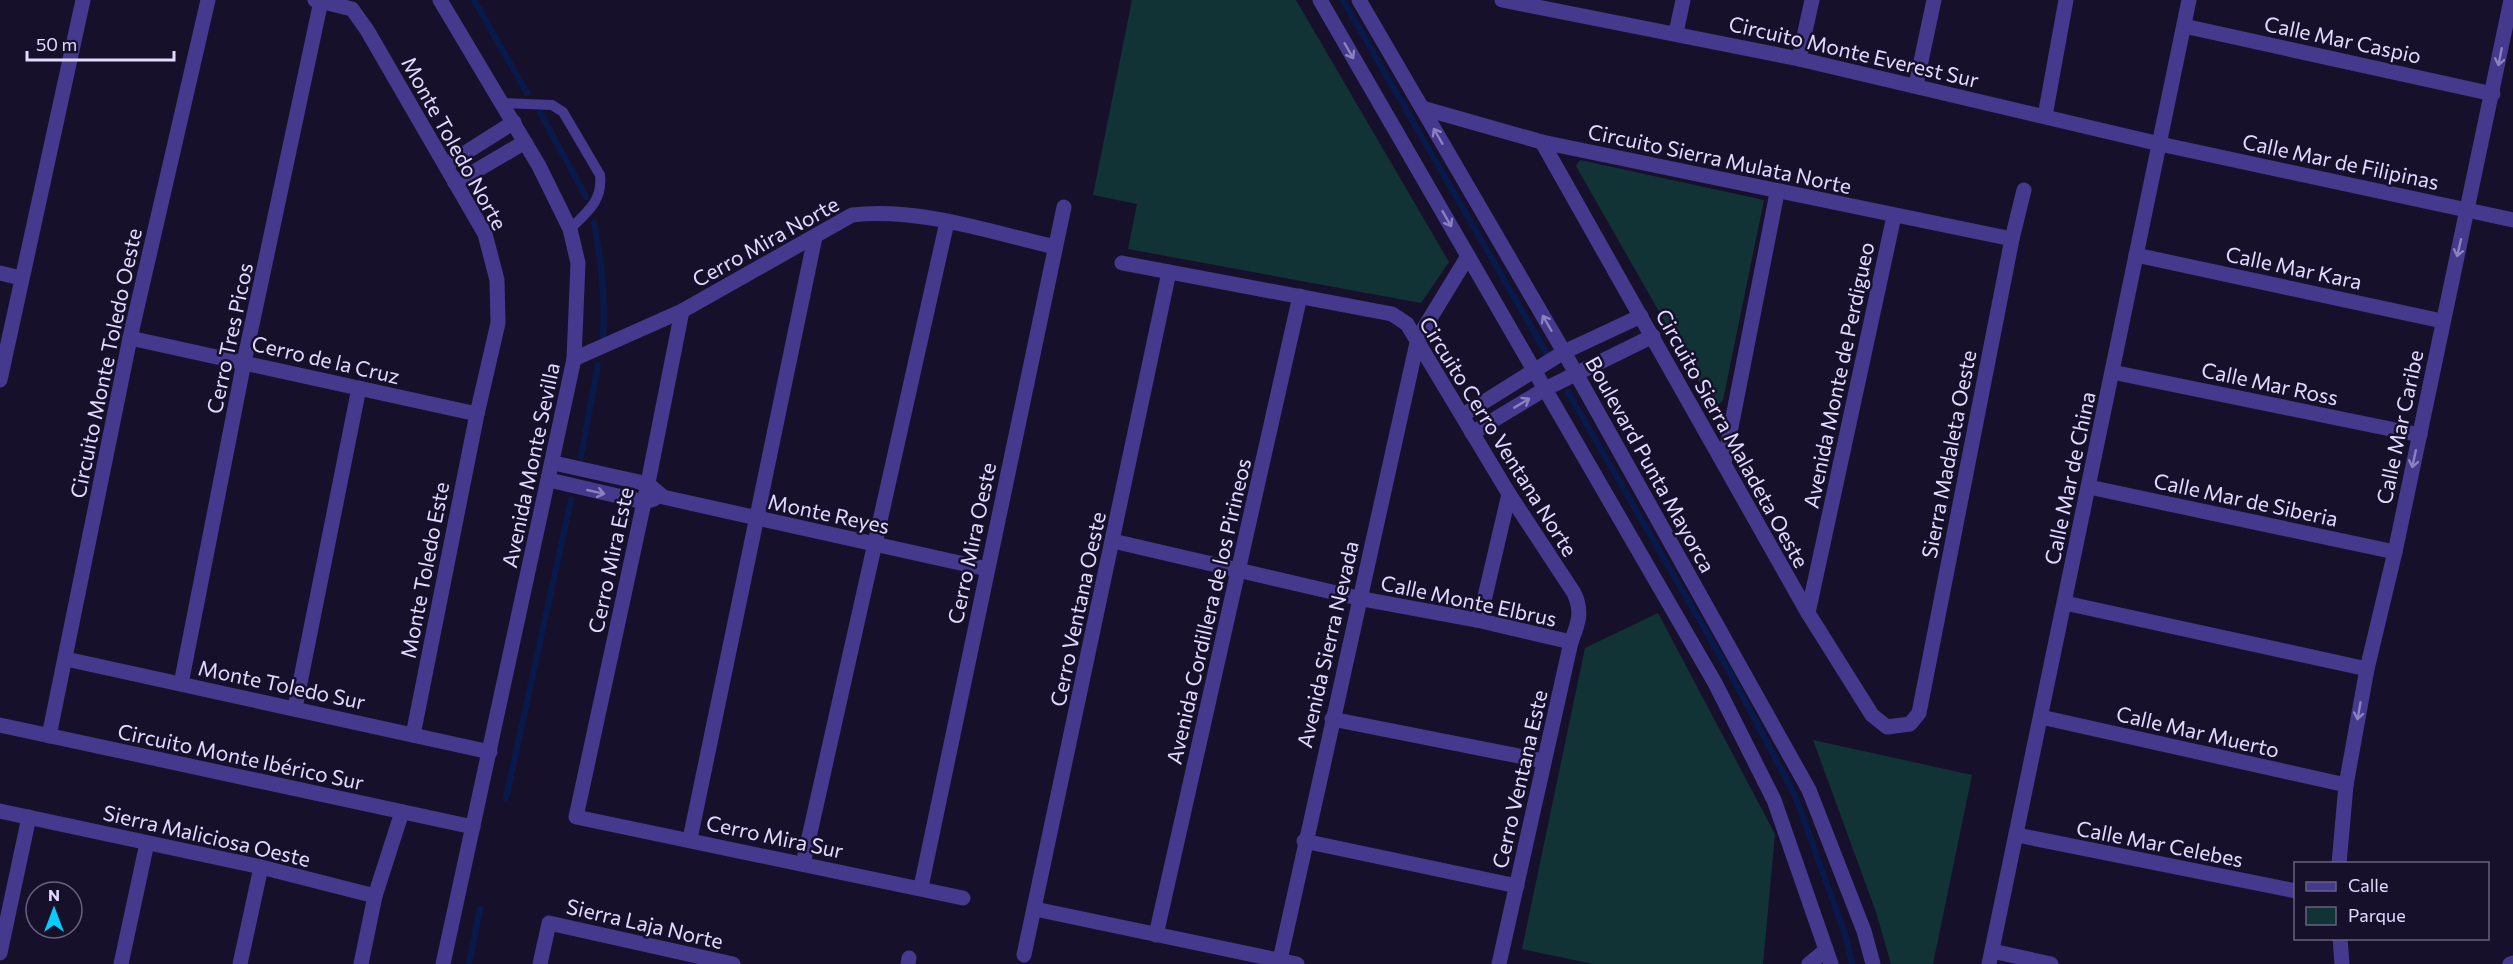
<svg xmlns="http://www.w3.org/2000/svg" width="2513" height="964" font-family="Commissioner,sans-serif">
  <style>
    .green { fill: #123336 }
    .lines { fill: none; stroke-linecap: round; stroke-linejoin: round }
    .stream { stroke: #081a4c; stroke-width: 6 }
    .service { stroke: #44398c; stroke-width: 10 }
    .minor { stroke: #44398c; stroke-width: 15 }
    .tertiary { stroke: #44398c; stroke-width: 15 }
    .oneway { stroke: #8b81c0 }
    .labels { text-anchor: middle; dominant-baseline: central; stroke-width: 5; stroke-linejoin: round; paint-order: stroke }
    .street-label { font-size: 21px; fill: #e2daff; stroke: #17102b }
  </style>
  <rect width="100%" height="100%" fill="#17102b"/>
  <g class="green">
    <path d="M1132 0H1296L1449 262 1421 303 1128 249 1137 204 1093 195Z"/>
    <path d="M1580 160 1764 200 1723 400 1719 404 1710 401 1576 166Z"/>
    <path d="M1658 613 1775 834 1763 964H1593L1522 949 1585 648Z"/>
    <path d="M1813 740 1972 775 1933 964H1891L1876 912Z"/>
  </g>
  <g class="lines">
    <g class="stream">
      <path d="M474 0 527 93"/>
      <path d="M1343 0 1548 356"/>
      <path d="M540 112 586 197"/>
      <path d="M594 223C602 262 605 296 603 336"/>
      <path d="M1568 392 1730 673 1795 795 1846 937 1852 964"/>
      <path d="M581 456 598 365"/>
      <path d="M506 798 571 500"/>
      <path d="M469 964 480 909"/>
    </g>
    <path class="service" d="M502 103 552 105 563 112 600 175C603 201 587 212 570 229"/>
    <g class="minor">
      <path d="M315 0 352 9 367 30 485 234 497 280 498 323 477 414 413 735"/>
      <path d="M1502 0 1799 59 2160 144 2513 220"/>
      <path d="M2184 26 2493 94"/>
      <path d="M1676 33 1683 0"/>
      <path d="M1799 59 1812 0"/>
      <path d="M1916 85 1934 0"/>
      <path d="M1422 108 1542 142 2012 239"/>
      <path d="M2045 116 2066 0"/>
      <path d="M1542 142 1808 613 1872 715 1887 727 1910 724 1919 713 2012 239 2024 190"/>
      <path d="M446 165 514 122"/>
      <path d="M455 183 525 142"/>
      <path d="M2136 255 2442 321"/>
      <path d="M1122 263 1392 314 1407 324 1509 494 1574 593C1583 612 1578 624 1571 642L1499 964"/>
      <path d="M0 273 21 278"/>
      <path d="M682 311 646 493 576 817 963 898"/>
      <path d="M130 338 477 414"/>
      <path d="M574 359 682 311 852 215C919 207 990 232 1055 247"/>
      <path d="M2112 372 2420 435"/>
      <path d="M0 380 83 0"/>
      <path d="M1463 415 1564 352 1641 316"/>
      <path d="M1472 433 1545 389 1653 336"/>
      <path d="M554 463 648 484 663 497 987 569"/>
      <path d="M1724 463 1777 193"/>
      <path d="M549 480 644 502 654 499"/>
      <path d="M2089 487 2395 552"/>
      <path d="M1113 541 1358 598 1477 620 1571 642"/>
      <path d="M2065 603 2367 669"/>
      <path d="M1808 613 1894 216"/>
      <path d="M1477 620 1483 605 1509 494"/>
      <path d="M66 659 490 752"/>
      <path d="M181 684 244 362 321 1"/>
      <path d="M295 708 359 388"/>
      <path d="M2041 717 2346 785"/>
      <path d="M1332 719 1544 761"/>
      <path d="M0 725 473 827"/>
      <path d="M49 736 130 338 208 0"/>
      <path d="M0 811 261 867 375 896"/>
      <path d="M2017 835 2296 891"/>
      <path d="M690 839 815 237"/>
      <path d="M1304 841 1517 886"/>
      <path d="M803 864 947 222"/>
      <path d="M921 887 1064 207"/>
      <path d="M1035 909 1297 964"/>
      <path d="M1156 935 1300 296"/>
      <path d="M1992 951 2051 964"/>
      <path d="M0 953 29 817"/>
      <path d="M1024 955 1169 272"/>
      <path d="M1280 960 1418 338 1468 256"/>
      <path d="M121 964 147 843"/>
      <path d="M240 964 261 867"/>
      <path d="M361 964 375 896 402 812"/>
      <path d="M540 964 549 923 733 964"/>
      <path d="M908 964 909 958"/>
      <path d="M1809 964 1826 950"/>
      <path d="M1989 964 2189 0"/>
      <path d="M2510 964 2513 963"/>
    </g>
    <g class="tertiary">
      <path d="M440 0 539 166 570 229 578 263 574 359 443 964"/>
      <path d="M1320 0 1715 683 1774 800 1831 964"/>
      <path d="M1359 0 1564 352 1809 790 1864 931 1873 964"/>
      <path d="M2339 864 2346 785 2367 669 2395 552 2511 0"/>
      <path d="M2340 938 2342 964"/>
    </g>
  </g>
  <defs><path id="oneway-shaft" d="M-6 0H5M1.5-3L5.5 0L1.5 3" fill="none" stroke-width="1.6" stroke-linecap="round" stroke-linejoin="round" transform="scale(1.5)"/></defs>
  <g class="oneway">
    <use href="#oneway-shaft" transform="translate(1349 51) rotate(60)"/>
    <use href="#oneway-shaft" transform="translate(2500 57) rotate(101)"/>
    <use href="#oneway-shaft" transform="translate(1438 136) rotate(-120)"/>
    <use href="#oneway-shaft" transform="translate(1447 219) rotate(60)"/>
    <use href="#oneway-shaft" transform="translate(2459 248) rotate(103)"/>
    <use href="#oneway-shaft" transform="translate(1547 323) rotate(-120)"/>
    <use href="#oneway-shaft" transform="translate(1522 403) rotate(-31)"/>
    <use href="#oneway-shaft" transform="translate(2414 459) rotate(102)"/>
    <use href="#oneway-shaft" transform="translate(596 492) rotate(13)"/>
    <use href="#oneway-shaft" transform="translate(2359 711) rotate(100)"/>
  </g>
  <g class="labels">
    <g class="street-label">
      <text transform="translate(2343 39) rotate(12)">Calle Mar Caspio</text>
      <text transform="translate(1854 51) rotate(13)">Circuito Monte Everest Sur</text>
      <text transform="translate(455 143) rotate(61)">Monte Toledo Norte</text>
      <text transform="translate(1720 158) rotate(12)">Circuito Sierra Mulata Norte</text>
      <text transform="translate(2341 161) rotate(12)">Calle Mar de Filipinas</text>
      <text transform="translate(765 241) rotate(-29)">Cerro Mira Norte</text>
      <text transform="translate(2294 267) rotate(12)">Calle Mar Kara</text>
      <text transform="translate(229 338) rotate(-78)">Cerro Tres Picos</text>
      <text transform="translate(326 359) rotate(13)">Cerro de la Cruz</text>
      <text transform="translate(105 363) rotate(-78)">Circuito Monte Toledo Oeste</text>
      <text transform="translate(1838 375) rotate(-78)">Avenida Monte de Perdigueo</text>
      <text transform="translate(2270 383) rotate(12)">Calle Mar Ross</text>
      <text transform="translate(2399 427) rotate(-78)">Calle Mar Caribe</text>
      <text transform="translate(1499 436) rotate(58)">Circuito Cerro Ventana Norte</text>
      <text transform="translate(1733 438) rotate(61)">Circuito Sierra Maladeta Oeste</text>
      <text transform="translate(1948 454) rotate(-79)">Sierra Madaleta Oeste</text>
      <text transform="translate(1651 464) rotate(61)">Boulevard Punta Mayorca</text>
      <text transform="translate(530 465) rotate(-78)">Avenida Monte Sevilla</text>
      <text transform="translate(2069 478) rotate(-78)">Calle Mar de China</text>
      <text transform="translate(2246 499) rotate(12)">Calle Mar de Siberia</text>
      <text transform="translate(829 513) rotate(12)">Monte Reyes</text>
      <text transform="translate(971 543) rotate(-78)">Cerro Mira Oeste</text>
      <text transform="translate(610 560) rotate(-78)">Cerro Mira Este</text>
      <text transform="translate(424 570) rotate(-79)">Monte Toledo Este</text>
      <text transform="translate(1469 600) rotate(12)">Calle Monte Elbrus</text>
      <text transform="translate(1077 609) rotate(-78)">Cerro Ventana Oeste</text>
      <text transform="translate(1208 611) rotate(-77)">Avenida Cordillera de los Pirineos</text>
      <text transform="translate(1327 644) rotate(-77)">Avenida Sierra Nevada</text>
      <text transform="translate(282 684) rotate(12)">Monte Toledo Sur</text>
      <text transform="translate(2198 731) rotate(13)">Calle Mar Muerto</text>
      <text transform="translate(241 756) rotate(12)">Circuito Monte Ibérico Sur</text>
      <text transform="translate(1519 779) rotate(-77)">Cerro Ventana Este</text>
      <text transform="translate(207 835) rotate(13)">Sierra Maliciosa Oeste</text>
      <text transform="translate(775 836) rotate(12)">Cerro Mira Sur</text>
      <text transform="translate(2160 843) rotate(11)">Calle Mar Celebes</text>
      <text transform="translate(645 923) rotate(13)">Sierra Laja Norte</text>
    </g>
  </g>
  <rect x="2294" y="862" width="195" height="78" fill="#17102b" stroke="#686180" stroke-width="1.5"/>
  <rect x="2306" y="882" width="30" height="9" fill="#44398c" stroke="#686180" stroke-width="1.5"/>
  <text x="2348" y="892" font-size="18" fill="#e2daff">Calle</text>
  <rect x="2306" y="907" width="30" height="18" fill="#123336" stroke="#686180" stroke-width="1.5"/>
  <text x="2348" y="922" font-size="18" fill="#e2daff">Parque</text>
  <g transform="translate(54 910)"><circle r="28" fill="#17102b" stroke="#686180" stroke-width="1.5"/>
  <path d="M0-4.5L10 22L0 15L-10 22Z" fill="#06cdff"/>
  <text y="-9" font-size="16" font-weight="bold" text-anchor="middle" fill="#e2daff">N</text>
  </g>
  <path d="M27 51v9h147v-9" fill="none" stroke="#e2daff" stroke-width="3"/>
  <text x="36" y="51" font-size="18" fill="#e2daff" stroke="#17102b" stroke-width="4.5" paint-order="stroke">50 m</text>
</svg>
